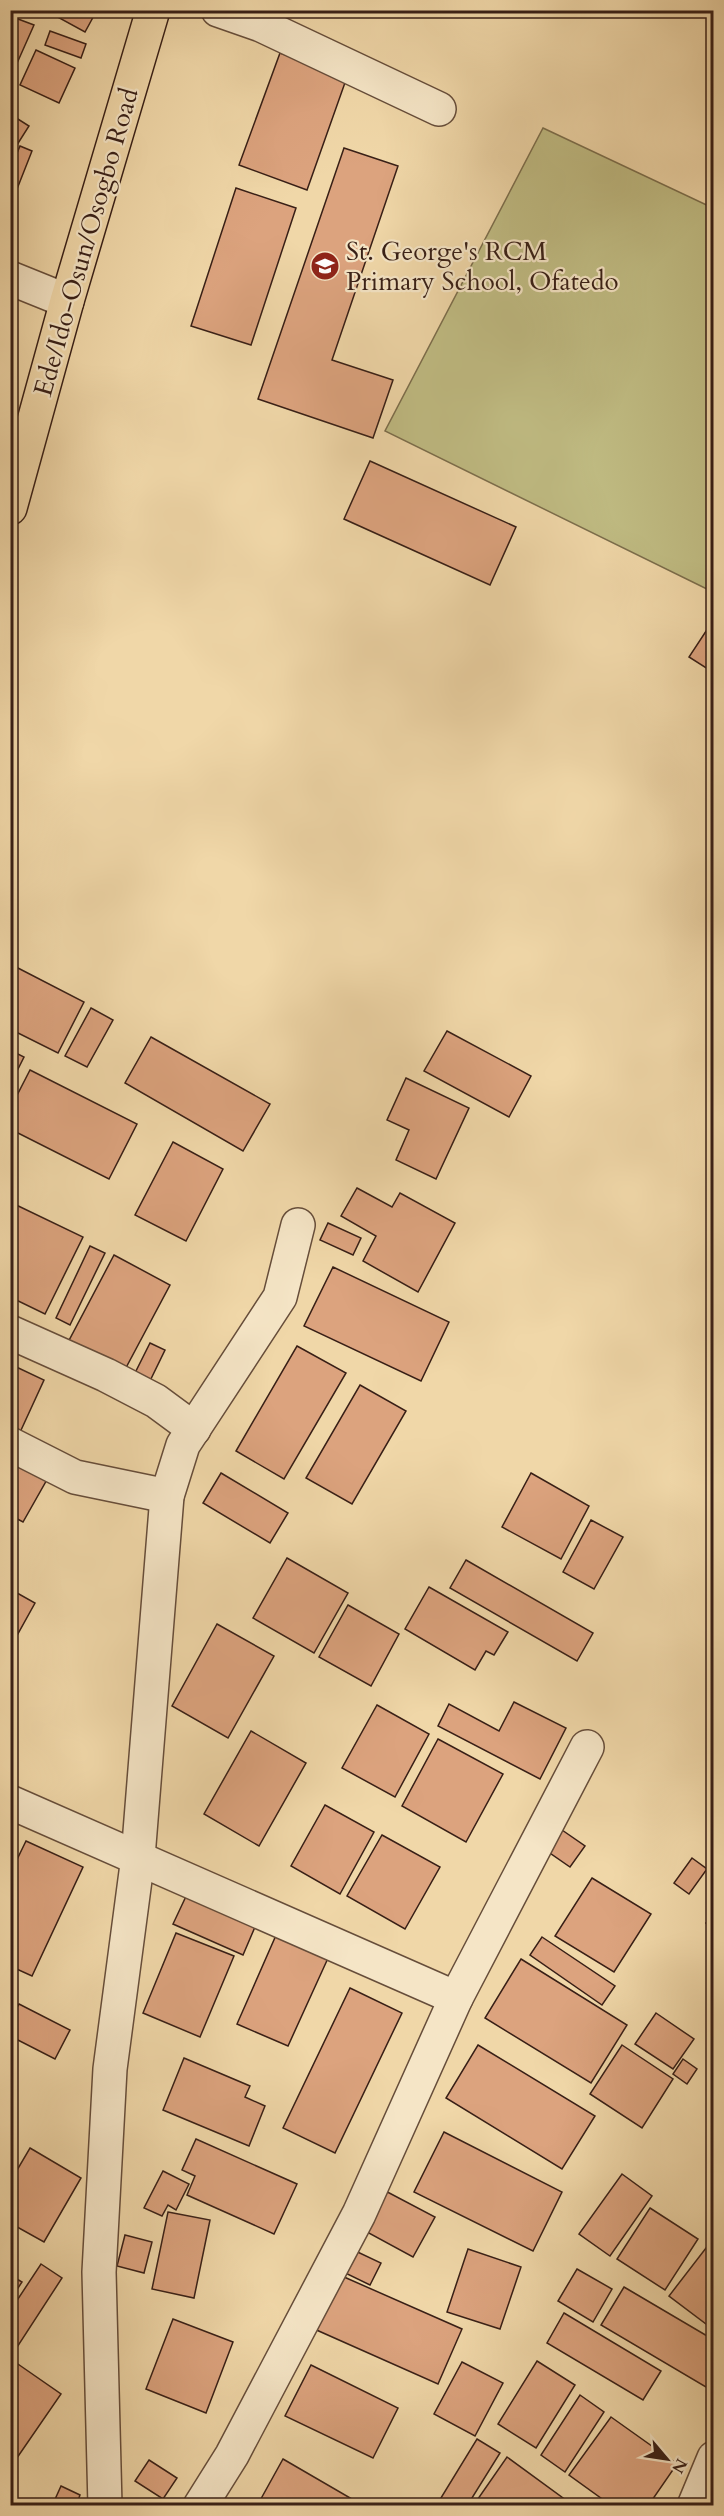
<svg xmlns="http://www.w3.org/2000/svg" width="724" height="2516" font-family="Cardo,serif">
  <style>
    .green { fill: #c0bc83; stroke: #7c6e4c; stroke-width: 1.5 }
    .building { fill: #dca37e; stroke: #381f16; stroke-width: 1.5 }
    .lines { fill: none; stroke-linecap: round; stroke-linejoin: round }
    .minor-casing { stroke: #664d3a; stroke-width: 36 }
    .major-casing { stroke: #381f16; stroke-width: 36 }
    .minor { stroke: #f5e5c6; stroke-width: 33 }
    .major { stroke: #f0d7a8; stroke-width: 33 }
    .labels { text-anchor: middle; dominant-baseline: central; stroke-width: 4.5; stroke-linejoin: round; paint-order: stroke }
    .street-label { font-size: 26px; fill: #381f16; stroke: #f5e5c6 }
    .poi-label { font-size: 26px; fill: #381f16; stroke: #f5e5c6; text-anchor: start }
  </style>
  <rect width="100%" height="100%" fill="#f0d7a8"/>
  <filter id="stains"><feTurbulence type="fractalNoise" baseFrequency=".00333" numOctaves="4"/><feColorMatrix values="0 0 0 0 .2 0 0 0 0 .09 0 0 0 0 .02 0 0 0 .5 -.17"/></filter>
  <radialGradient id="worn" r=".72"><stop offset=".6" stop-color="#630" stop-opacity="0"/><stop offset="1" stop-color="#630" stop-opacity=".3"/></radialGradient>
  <path class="green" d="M543 128 713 208V592L385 431Z"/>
  <g class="building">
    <path d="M25 10H44L42 17Z"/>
    <path d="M54 10H97L85 32 52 14Z"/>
    <path d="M10 16 34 25 10 79Z"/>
    <path d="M50 31 86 44 81 58 45 45Z"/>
    <path d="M36 50 75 68 59 103 20 85Z"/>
    <path d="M280 53 347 77 307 190 239 165Z"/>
    <path d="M10 114 29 126 15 148 10 146Z"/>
    <path d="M20 146 32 151 17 189 10 186V170Z"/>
    <path d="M344 148 398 166 332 360 393 380 373 438 258 399Z"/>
    <path d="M236 188 296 208 251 345 191 326Z"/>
    <path d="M370 461 516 527 490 585 344 519Z"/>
    <path d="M714 619V673L689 657Z"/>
    <path d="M16 967 84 1002 58 1053 10 1029V977Z"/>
    <path d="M91 1008 113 1020 87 1067 65 1056Z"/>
    <path d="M447 1031 531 1076 509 1117 424 1071Z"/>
    <path d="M151 1037 270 1104 243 1151 125 1083Z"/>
    <path d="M10 1050 24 1057 10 1085Z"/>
    <path d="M30 1070 137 1124 109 1179 10 1129V1109Z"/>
    <path d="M406 1078 469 1108 436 1179 396 1160 409 1130 387 1120Z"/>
    <path d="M173 1142 223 1169 186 1241 135 1215Z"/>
    <path d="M357 1188 392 1207 400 1193 455 1223 418 1292 363 1261 376 1236 341 1216Z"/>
    <path d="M10 1202 83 1237 45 1314 10 1297Z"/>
    <path d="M328 1223 361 1238 353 1255 320 1240Z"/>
    <path d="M90 1246 105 1253 70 1325 56 1318Z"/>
    <path d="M114 1255 170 1285 121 1377 65 1348Z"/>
    <path d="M333 1267 449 1322 421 1381 304 1326Z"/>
    <path d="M150 1343 165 1350 147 1387 132 1379Z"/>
    <path d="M297 1346 346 1373 284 1479 236 1451Z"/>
    <path d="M10 1364 44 1380 16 1441 10 1438Z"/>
    <path d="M360 1385 406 1411 352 1504 306 1478Z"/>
    <path d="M10 1454 49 1476 23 1522 10 1515Z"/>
    <path d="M221 1473 288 1513 270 1543 203 1503Z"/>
    <path d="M531 1473 589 1506 561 1559 502 1527Z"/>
    <path d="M591 1520 623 1537 594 1589 563 1572Z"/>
    <path d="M287 1558 348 1593 314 1653 253 1618Z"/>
    <path d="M466 1560 593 1633 577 1661 450 1588Z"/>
    <path d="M429 1587 508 1632 494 1655 486 1651 475 1670 405 1629Z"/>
    <path d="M10 1589 35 1603 10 1648Z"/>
    <path d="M348 1605 399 1634 371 1686 319 1657Z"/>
    <path d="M217 1624 274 1656 228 1738 172 1706Z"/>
    <path d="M514 1702 566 1728 540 1779 438 1726 449 1704 499 1731Z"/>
    <path d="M377 1705 429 1734 395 1797 342 1768Z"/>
    <path d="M251 1731 306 1763 259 1846 204 1814Z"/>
    <path d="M438 1739 503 1774 466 1842 402 1806Z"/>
    <path d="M325 1805 374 1832 340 1894 291 1866Z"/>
    <path d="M562 1830 585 1846 570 1867 547 1851Z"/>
    <path d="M382 1835 440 1867 405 1929 347 1896Z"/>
    <path d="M26 1841 83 1867 32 1976 10 1966V1874Z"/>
    <path d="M692 1858 707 1869 689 1894 674 1883Z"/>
    <path d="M592 1878 651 1914 614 1972 555 1936Z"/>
    <path d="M189 1890 258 1920 243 1955 173 1924Z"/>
    <path d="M714 1919V1936L706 1923Z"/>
    <path d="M176 1933 234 1956 200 2037 143 2013Z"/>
    <path d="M277 1933 329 1956 288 2046 237 2024Z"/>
    <path d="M542 1937 615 1986 602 2005 530 1955Z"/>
    <path d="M521 1959 627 2025 591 2083 485 2018Z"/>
    <path d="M350 1988 402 2013 335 2153 283 2128Z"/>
    <path d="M19 2004 70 2030 55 2059 10 2036V2020Z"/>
    <path d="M656 2013 694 2039 673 2069 635 2044Z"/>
    <path d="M478 2045 595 2116 562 2169 446 2098Z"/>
    <path d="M622 2045 673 2079 642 2128 590 2094Z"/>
    <path d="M184 2058 250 2086 245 2097 265 2106 249 2146 163 2110Z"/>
    <path d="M683 2059 697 2069 687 2084 673 2074Z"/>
    <path d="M444 2132 562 2192 533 2251 414 2192Z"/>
    <path d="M196 2139 297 2184 274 2234 187 2195 195 2176 182 2170Z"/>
    <path d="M30 2148 81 2178 44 2242 10 2223V2182Z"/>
    <path d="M163 2171 189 2184 176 2210 168 2205 162 2216 144 2208Z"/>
    <path d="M622 2174 652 2196 610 2256 579 2234Z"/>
    <path d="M376 2186 435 2217 413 2257 354 2225Z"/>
    <path d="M650 2208 698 2239 665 2290 617 2259Z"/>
    <path d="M168 2212 210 2220 194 2298 152 2289Z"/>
    <path d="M125 2235 152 2242 144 2273 117 2266Z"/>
    <path d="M347 2247 381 2263 370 2285 337 2269Z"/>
    <path d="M706 2248 714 2254V2330L669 2296Z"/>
    <path d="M468 2249 521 2267 500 2329 447 2312Z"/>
    <path d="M41 2264 62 2278 10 2358V2311Z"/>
    <path d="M577 2269 612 2289 593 2322 558 2301Z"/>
    <path d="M335 2273 462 2329 438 2384 312 2328Z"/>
    <path d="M10 2275 22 2282 10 2300Z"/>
    <path d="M624 2287 714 2340V2385L711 2390 601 2325Z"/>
    <path d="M564 2313 661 2371 643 2400 547 2343Z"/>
    <path d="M173 2319 233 2342 206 2413 146 2389Z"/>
    <path d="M537 2361 575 2385 536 2448 498 2424Z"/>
    <path d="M15 2362 61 2394 10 2468V2368Z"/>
    <path d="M462 2362 503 2383 475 2436 434 2414Z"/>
    <path d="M311 2365 398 2408 373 2458 285 2416Z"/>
    <path d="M580 2395 604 2412 565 2472 541 2455Z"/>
    <path d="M611 2417 677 2464 648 2506H612L569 2475Z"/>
    <path d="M477 2439 500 2453 467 2506H436Z"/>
    <path d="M507 2457 574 2506H473Z"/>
    <path d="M283 2459 364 2506H257Z"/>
    <path d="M149 2460 177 2478 163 2499 135 2481Z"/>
    <path d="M61 2486 80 2495 76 2506H52Z"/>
  </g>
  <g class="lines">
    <g class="minor-casing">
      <g id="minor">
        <path d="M218 10 261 25 439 109"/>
        <path d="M10 278 67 301"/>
        <path d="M10 1332 106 1375 156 1401 194 1429"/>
        <path d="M10 1444 75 1477 167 1496"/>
        <path d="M10 1802 456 1998"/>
        <path d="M105 2506 99 2272 110 2069 138 1857 167 1496 183 1445 280 1297 298 1225"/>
        <path d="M200 2506 232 2455 359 2214 456 1998 587 1747"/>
        <path d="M694 2506 714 2458"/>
      </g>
    </g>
    <g class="major-casing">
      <path id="major" d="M10 508 67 301 153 10"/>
    </g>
    <use href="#minor" class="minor"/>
    <use href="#major" class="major"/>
  </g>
  <defs>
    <g id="school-disc" transform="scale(1.5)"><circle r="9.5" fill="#8f2418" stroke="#f5e5c6"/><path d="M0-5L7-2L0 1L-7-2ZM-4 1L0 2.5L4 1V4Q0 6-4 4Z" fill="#fff"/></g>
  </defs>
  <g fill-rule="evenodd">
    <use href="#school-disc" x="325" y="266"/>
  </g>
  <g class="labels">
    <g class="street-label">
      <text transform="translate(86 242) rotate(-74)">Ede/Ido-Osun/Osogbo Road</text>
    </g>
    <g class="poi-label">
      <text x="346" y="251">St. George's RCM<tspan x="346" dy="30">Primary School, Ofatedo</tspan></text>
    </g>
  </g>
  <rect width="724" height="2516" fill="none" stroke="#f0d7a8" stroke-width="36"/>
  <rect x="12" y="12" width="700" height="2492" fill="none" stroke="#381f16" stroke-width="3"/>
  <rect x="18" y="18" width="688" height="2480" fill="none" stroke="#381f16" stroke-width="1.5"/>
  <g transform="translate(667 2459) rotate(119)" stroke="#f5e5c6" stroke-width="4.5" paint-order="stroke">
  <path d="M0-4.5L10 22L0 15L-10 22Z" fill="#381f16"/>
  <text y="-9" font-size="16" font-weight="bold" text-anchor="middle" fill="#381f16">N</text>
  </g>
  <rect width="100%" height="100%" filter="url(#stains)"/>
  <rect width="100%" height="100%" fill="url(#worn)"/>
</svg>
